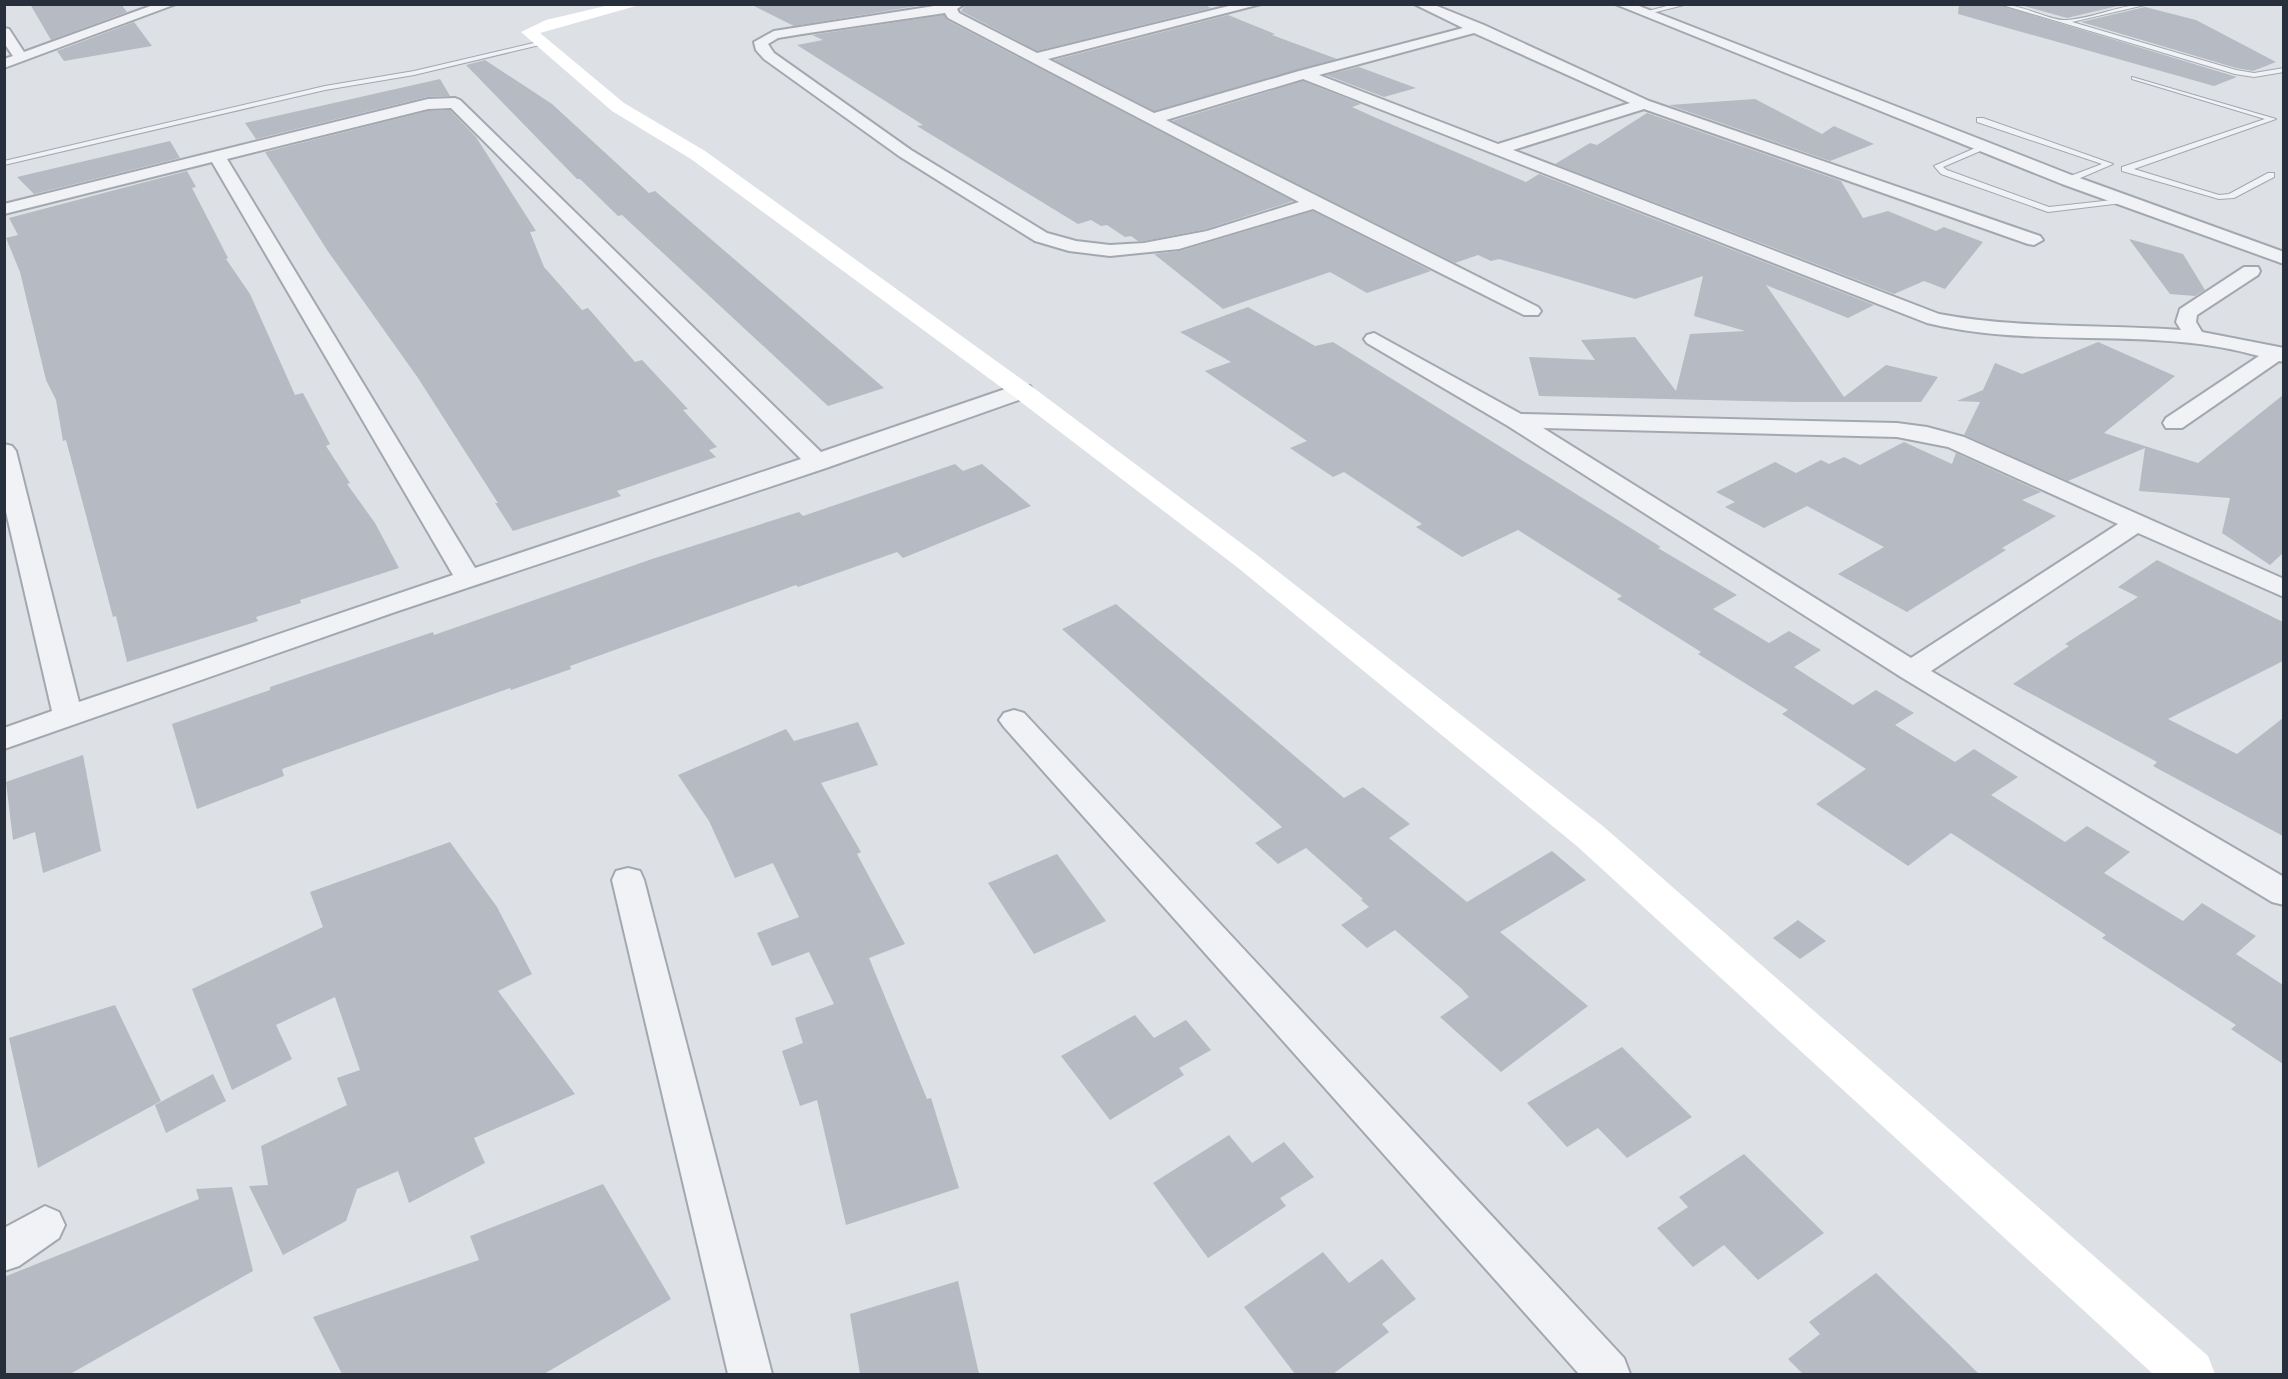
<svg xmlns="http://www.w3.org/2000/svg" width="2288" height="1379" font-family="'Work Sans',sans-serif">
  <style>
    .building { fill: #b5bac3 }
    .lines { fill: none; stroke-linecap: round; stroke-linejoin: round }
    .lane-casing { stroke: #a3a8b0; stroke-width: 2 }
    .street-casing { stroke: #a3a8b0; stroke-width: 4 }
    .lane { fill: #f0f2f5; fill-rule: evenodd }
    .street { fill: #f0f2f5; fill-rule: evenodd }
    .secondary { fill: #fff; fill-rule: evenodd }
  </style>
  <rect width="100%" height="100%" fill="#dde1e6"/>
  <g class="building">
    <path d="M30 4H121L127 12 51 40Z"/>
    <path d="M750 4H929L794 26Z"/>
    <path d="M966 4H1203L1211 8 1037 51 961 11Z"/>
    <path d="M1959 4H1997L2237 77 2214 86 1958 14Z"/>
    <path d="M2017 4H2126L2067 18Z"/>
    <path d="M2145 7 2196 20 2276 62 2253 71 2236 68 2081 22Z"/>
    <path d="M944 15 947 20 1293 201 1206 229 1144 241H1138L1131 236 1125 237 1107 225 1101 226 1091 220 1078 224 917 126 923 125 797 45 823 40 812 35Z"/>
    <path d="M1228 15 1275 34 1272 35 1337 59 1154 111 1054 60Z"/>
    <path d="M134 22 152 46 64 61 57 51Z"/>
    <path d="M485 60 552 104 649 193 655 191 884 388 828 406 622 215 618 216 580 179H577L466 65Z"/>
    <path d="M1359 67 1416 88 1384 97 1326 75Z"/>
    <path d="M440 79 450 96 427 97 256 139 245 123Z"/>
    <path d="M1303 81 1361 104 1352 107 1374 117 1526 182 1539 174 1874 305 1848 318 1766 285 1844 397 1886 365 1938 377 1921 402H1795L1539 396 1529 357 1595 360 1581 340 1635 337 1676 391 1690 334 1745 331 1694 316 1703 276 1635 299 1499 259 1491 261 1478 255 1455 263 1172 121Z"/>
    <path d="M1755 99 1822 134 1834 126 1874 144 1830 161 1669 105Z"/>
    <path d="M450 110 476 137 536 231 530 232 544 267 582 310 588 308 635 362 642 360 688 409 683 410 717 447 709 450 716 457 617 491 621 496 513 531 495 503H498L418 378 327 250 265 152 428 111Z"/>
    <path d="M1647 113 1841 181 1863 218 1888 211 1936 231 1944 227 1983 242 1945 289 1924 281 1894 294 1555 164 1590 143 1597 145Z"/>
    <path d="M170 141 180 158 34 194 17 177Z"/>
    <path d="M187 171 196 187 192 188 228 258 226 259 250 294 295 395 303 393 330 444 326 446 350 483 347 484 375 523 399 568 300 600 301 603 256 617 258 621 127 662 116 616 113 617 66 440 63 441 56 400 46 380 20 272 6 238 18 235 9 218Z"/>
    <path d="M1313 211 1431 271 1367 293 1330 272 1223 309 1154 254 1180 251Z"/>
    <path d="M2129 239 2183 254 2205 290 2195 296 2170 294Z"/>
    <path d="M1248 307 1315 346 1333 342 1661 547 1658 548 1737 595 1713 609 1769 643 1789 631 1821 650 1794 667 1853 705 1876 690 1914 713 1895 725 1955 762 1974 749 2018 777 1991 795 2065 842 2087 826 2130 852 2104 873 2183 921 2202 903 2256 936 2236 954 2283 985V1064L2231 1029 2236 1025 2102 938 2106 935 1951 833 1908 866 1816 804 1866 769 1782 714 1788 710 1698 654 1701 652 1617 599 1622 596 1518 530 1462 557 1416 527 1422 524 1344 472 1333 477 1290 448 1307 441 1205 371 1231 362 1180 332Z"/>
    <path d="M2098 342 2175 376 2104 433 2198 463 2283 395V553L2270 565 2222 533 2230 498 2139 491 2145 448 2068 481 1964 435 1980 402 1957 401 1983 390 1995 363 2022 374Z"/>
    <path d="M1904 442 1952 464 1956 453 2041 492 2022 500 2056 516 2002 548 2006 550 1907 612 1838 574 1884 547 1807 506 1764 528 1725 507 1735 502 1716 492 1775 462 1796 473 1821 460 1829 464 1844 457 1860 465Z"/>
    <path d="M955 464 963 471 982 464 1031 506 903 558 897 552 798 587 796 585 570 666 571 669 511 690 510 688 282 769 284 776 197 809 172 724 270 690V687L433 632 434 635 652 559 799 512 803 516Z"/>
    <path d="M2157 560 2283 622V661L2168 719 2237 754 2283 718V836L2153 766 2157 762 2013 684 2069 646 2065 644 2138 597 2118 587Z"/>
    <path d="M1116 604 1344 798 1363 787 1410 824 1389 838 1467 902 1552 851 1586 880 1500 932 1588 1006 1501 1072 1440 1017 1469 997 1461 988 1395 930 1367 948 1341 925 1369 907 1361 900 1363 899 1306 848 1278 864 1255 843 1282 827 1062 629Z"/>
    <path d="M858 722 878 765 821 783 861 852 857 854 905 944 869 958 927 1099 931 1098 959 1188 846 1225 817 1100 800 1106 782 1051 803 1043 795 1018 834 1004 809 952 772 966 757 933 799 917 773 863 735 878 709 821 678 775 786 729 794 741Z"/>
    <path d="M83 755 101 851 43 873 35 832 13 840 6 782Z"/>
    <path d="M450 842 497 907 532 974 498 991 575 1094 474 1138 485 1163 409 1203 398 1171 357 1189 346 1221 283 1255 249 1186 268 1185 261 1146 347 1105 337 1078 360 1070 335 997 276 1025 292 1059 232 1090 192 989 323 927 310 892Z"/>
    <path d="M1057 854 1106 921 1034 954 988 883Z"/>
    <path d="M1798 920 1826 941 1800 959 1773 938Z"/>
    <path d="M115 1005 161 1101 38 1168 9 1038Z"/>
    <path d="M1135 1015 1154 1038 1186 1020 1211 1050 1179 1068 1184 1075 1110 1120 1061 1056Z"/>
    <path d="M1622 1047 1692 1117 1627 1158 1598 1128 1567 1147 1527 1103Z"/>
    <path d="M213 1074 226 1101 166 1133 155 1105Z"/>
    <path d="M1229 1135 1252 1163 1284 1142 1314 1177 1280 1198 1286 1206 1208 1258 1153 1183Z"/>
    <path d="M1744 1154 1824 1233 1758 1280 1724 1245 1693 1267 1657 1228 1688 1207 1679 1197Z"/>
    <path d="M603 1184 671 1299 544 1374H342L313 1317 479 1260 470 1236Z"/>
    <path d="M232 1187 253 1271 70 1374H4V1277L199 1199 196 1189Z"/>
    <path d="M1323 1252 1349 1283 1382 1259 1416 1299 1382 1324 1389 1332 1333 1374H1295L1244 1307Z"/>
    <path d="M1876 1273 1979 1374H1803L1788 1359 1820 1334 1809 1322Z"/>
    <path d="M958 1281 979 1374H860L850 1314Z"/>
  </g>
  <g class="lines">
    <g class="lane-casing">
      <g id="lane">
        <path d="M1674 4H1688L1644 15 1641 13Z"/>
        <path d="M1999 4C2021 4 2050 21 2067 20 2095 18 2121 4 2149 4L2072 22 2236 70 2254 73 2284 68V72L2254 77 2235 74Z"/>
        <path d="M542 41 544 44 414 75 325 90 4 165V161L325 86 414 71Z"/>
        <path d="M2132 77 2276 119 2134 169 2219 195 2229 194 2268 173H2274V177L2234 198 2219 199 2122 171V167L2265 119 2132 79Z"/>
        <path d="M1977 118H1983L2113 164 2071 182H2065V178L2102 164 1977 122Z"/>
        <path d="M1982 145H1985V149L1943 167 1947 170 2049 207 2122 199 2126 201 2122 203 2048 212 1941 174 1934 166Z"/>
      </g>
    </g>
    <g class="street-casing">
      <g id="street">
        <path d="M156 4H176L4 68V59L13 56 4 43V28L9 29 24 52Z"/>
        <path d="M947 4H964L957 9 959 13 1037 53 1237 4H1261L1048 59 1154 113 1299 71 1463 28 1414 4H1432L1484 25 1649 101 2040 236 2043 240 2034 245 2028 244 1644 109 1513 150 1939 314C2019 329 2100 324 2181 330L2176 322 2180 309 2244 267H2258L2260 271 2258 275 2197 315 2196 322 2202 332 2284 348V362L2279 361 2182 428H2166L2163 423 2166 418 2259 356C2151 325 2036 350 1927 323L1303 79 1166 120 1538 307 1541 311 1538 315H1524L1313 209 1179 249 1110 256 1069 251 1035 241 899 156 764 59 756 50 754 42 774 31ZM945 13 948 18 1299 202 1207 231 1144 243 1110 245 1076 241 1047 233 911 150 774 53 768 44 778 38 802 34ZM1474 33 1630 103 1498 144 1319 75Z"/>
        <path d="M1615 4H1634L2074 176 2284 252V264L2062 184Z"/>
        <path d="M455 98 460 100 821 452 1014 386H1030L1033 391 1030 396 826 468 395 612 4 749V728L52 711 4 503V444L12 446 16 451 79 702 453 575 212 162 4 214V204L428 99ZM451 108 801 459 475 568 227 159 428 109Z"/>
        <path d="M1374 333 1521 414 1897 423 1927 427 1964 437 2284 579V597L2138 533 1931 671 2284 877V905L2272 902 1901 677 1508 426 1367 343 1364 339 1367 335ZM1543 428 1897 437 1948 447 2118 524 1911 658Z"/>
        <path d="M1014 710 1024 713 1624 1358 1630 1374H1579L1004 727 999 720 1004 713Z"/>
        <path d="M628 868 640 871 644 880 772 1374H728L612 880 616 871Z"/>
        <path d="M45 1206 59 1212 65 1225 59 1238 19 1266 4 1271V1228Z"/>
      </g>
    </g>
    <use href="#lane" class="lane"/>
    <use href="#street" class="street"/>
    <path class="secondary" d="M614 4H643L540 33 624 103 705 151 1031 386 1257 555 1604 827 2208 1356 2215 1374H2153L1578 847 1237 567 1013 396 691 159 612 111 521 32 546 20Z"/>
  </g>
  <rect width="2288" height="1379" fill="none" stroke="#272f3c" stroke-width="12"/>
</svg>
